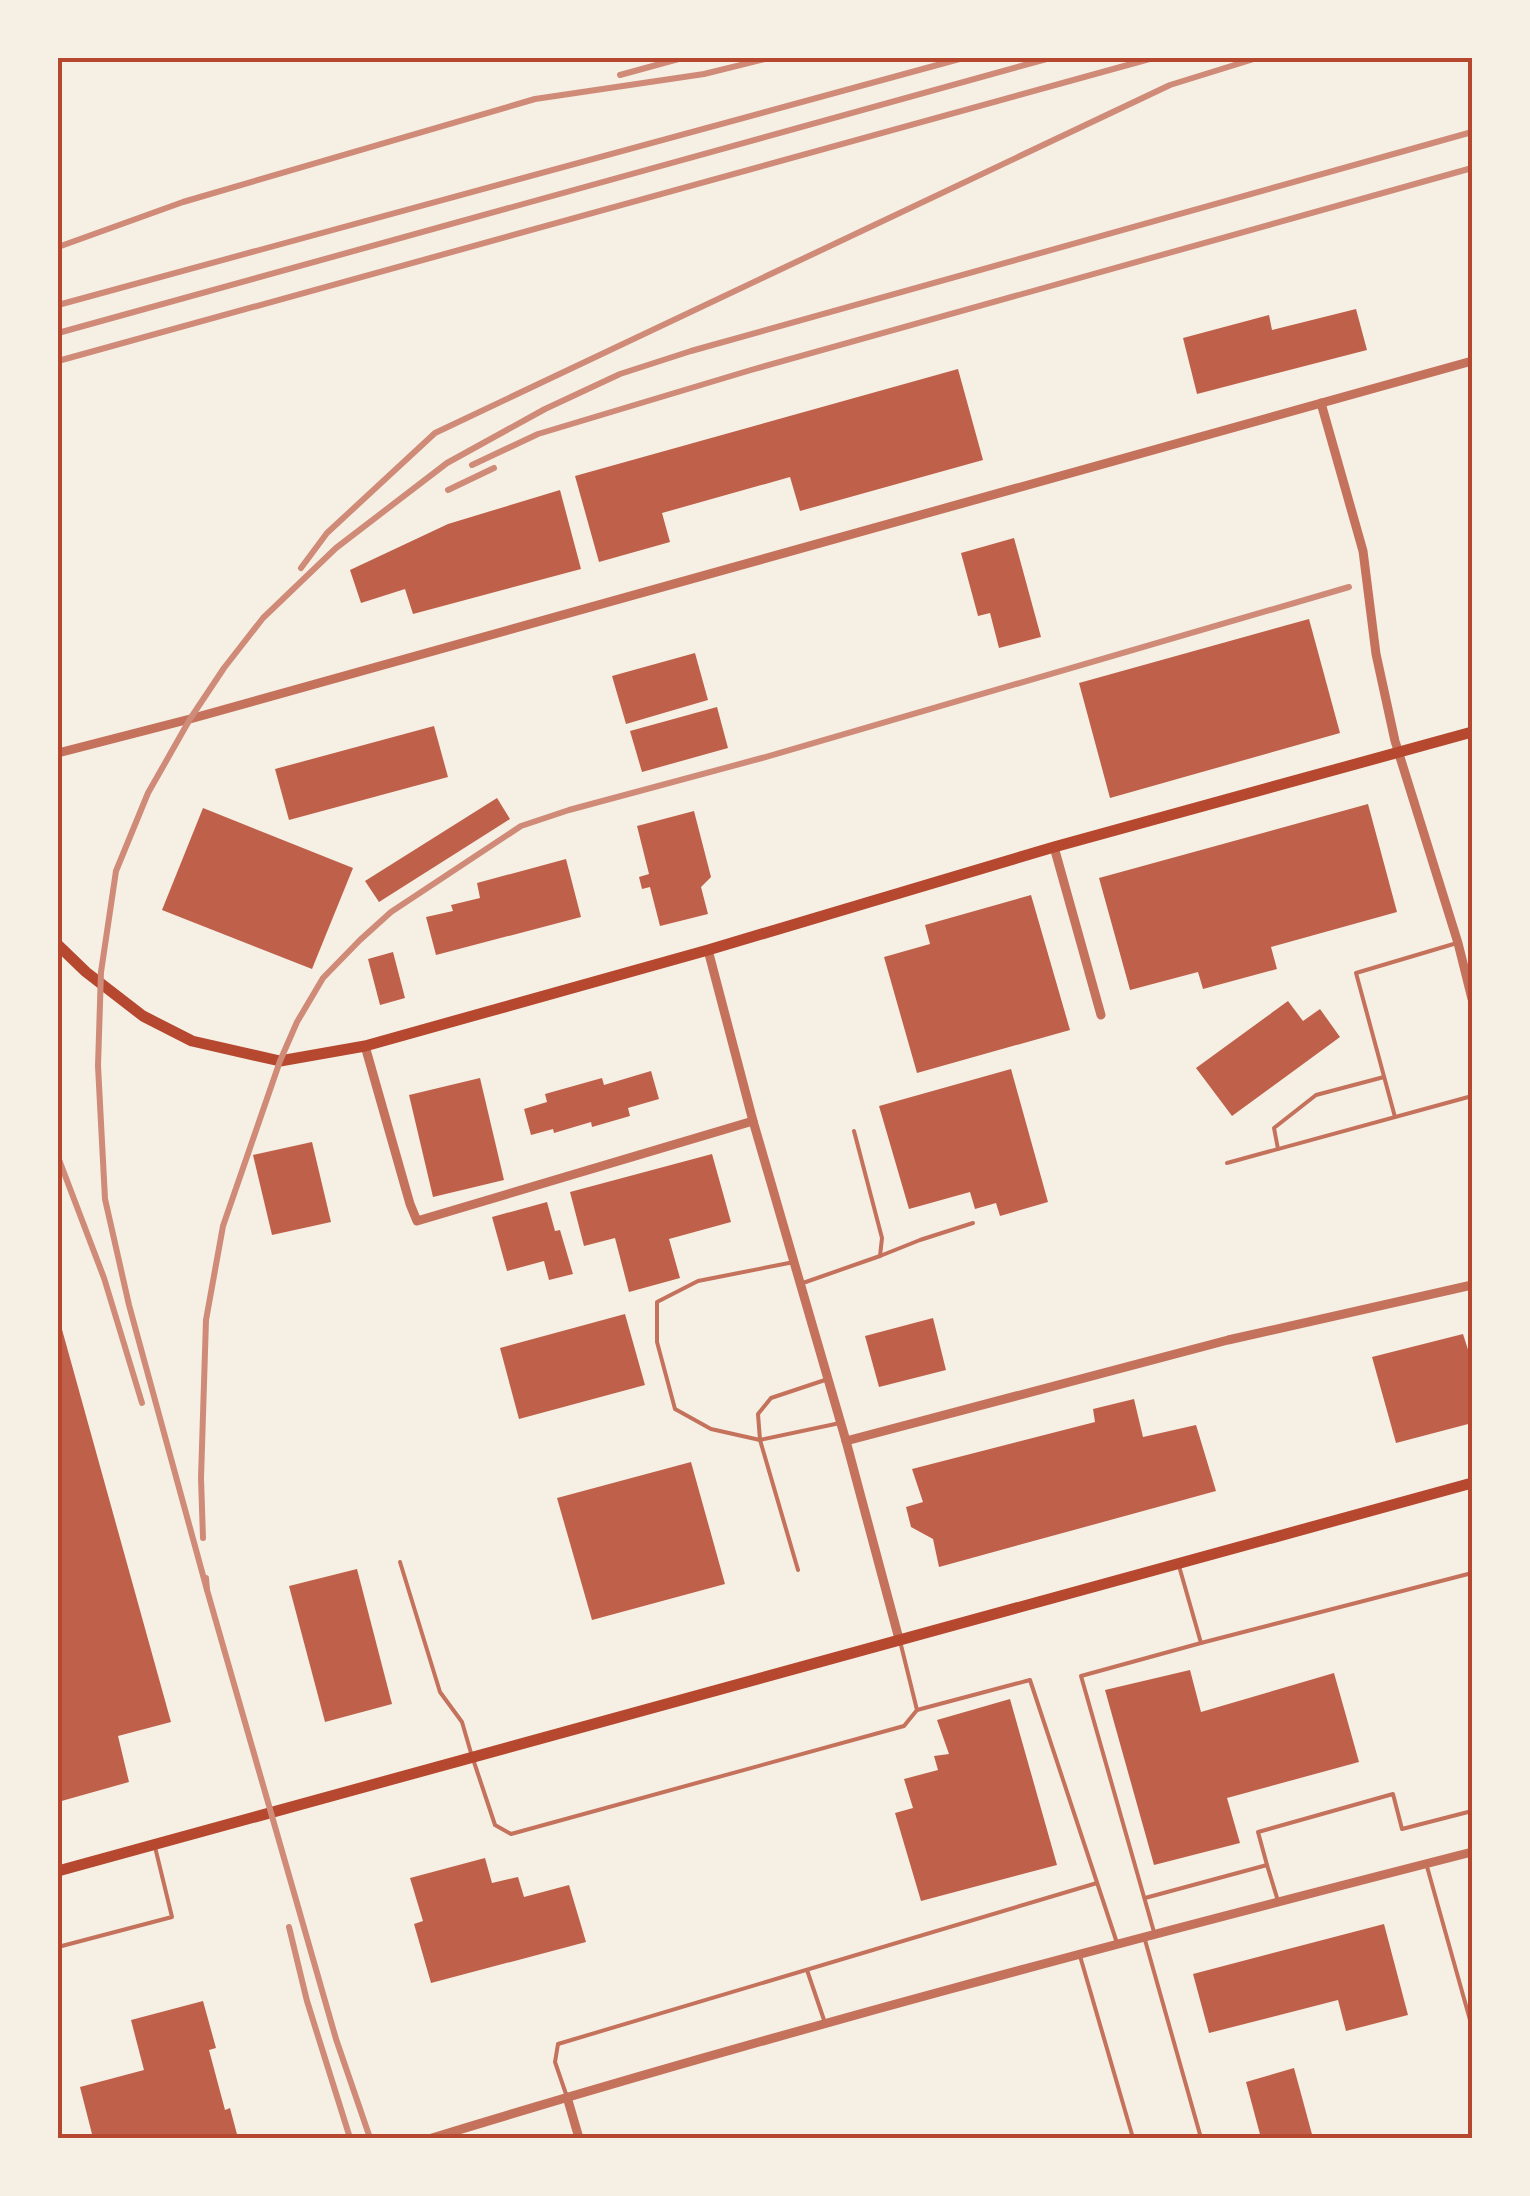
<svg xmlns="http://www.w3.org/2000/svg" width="1530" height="2196" font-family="Roboto,sans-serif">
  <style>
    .building { fill: #bf614a }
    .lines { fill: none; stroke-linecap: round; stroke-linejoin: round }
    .service { stroke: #c5725c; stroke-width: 4 }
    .minor { stroke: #c5725c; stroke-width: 9 }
    .secondary { stroke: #b5482f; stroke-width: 11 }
    .rail { stroke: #cf8b77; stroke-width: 6 }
    .neatline { fill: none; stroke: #b5482f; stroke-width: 4 }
  </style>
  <rect width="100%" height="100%" fill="#f6efe4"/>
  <g class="building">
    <path d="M1356 309 1367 350 1197 394 1183 338 1269 315 1272 330Z"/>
    <path d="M958 369 983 460 800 511 790 477 662 513 670 542 599 562 575 476Z"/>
    <path d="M560 490 581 569 413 614 405 589 361 603 350 570 448 524Z"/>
    <path d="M1014 538 1041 637 999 648 990 613 978 616 961 553Z"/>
    <path d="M1309 619 1340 733 1110 798 1079 683Z"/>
    <path d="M695 653 708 700 626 724 612 676Z"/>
    <path d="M717 707 728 748 642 772 630 731Z"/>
    <path d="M434 726 448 777 289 820 275 769Z"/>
    <path d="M497 798 510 819 379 902 365 881Z"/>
    <path d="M1368 804 1397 912 1271 947 1277 969 1203 989 1198 972 1130 990 1099 878Z"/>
    <path d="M203 808 353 868 312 969 162 910Z"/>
    <path d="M694 811 711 877 701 887 708 914 660 926 650 887 642 889 639 877 649 874 637 826Z"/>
    <path d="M566 859 581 917 436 955 426 917 453 911 451 905 480 898 477 883Z"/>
    <path d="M1031 895 1070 1030 917 1073 884 957 930 944 925 925Z"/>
    <path d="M393 952 405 998 380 1005 368 959Z"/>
    <path d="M1288 1001 1303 1021 1320 1009 1340 1037 1232 1116 1196 1068Z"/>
    <path d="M1011 1069 1048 1202 1000 1216 996 1203 975 1209 970 1192 909 1209 879 1106Z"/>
    <path d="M651 1071 659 1099 628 1108 630 1116 592 1127 591 1122 554 1133 553 1129 531 1135 524 1109 547 1102 545 1094 602 1078 604 1085Z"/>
    <path d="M480 1078 504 1180 433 1197 409 1095Z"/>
    <path d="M312 1142 331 1222 272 1235 253 1155Z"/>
    <path d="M712 1154 731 1222 669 1239 680 1278 629 1292 615 1238 584 1246 570 1192Z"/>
    <path d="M547 1202 555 1231 560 1230 573 1274 549 1280 544 1261 507 1271 492 1217Z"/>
    <path d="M625 1314 645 1385 519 1419 500 1348Z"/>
    <path d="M58 1315 171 1722 118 1736 129 1782 58 1802Z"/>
    <path d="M933 1318 946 1370 879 1387 865 1336Z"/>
    <path d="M1463 1334 1472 1362V1423L1396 1443 1372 1357Z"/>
    <path d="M1134 1399 1143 1437 1196 1425 1216 1491 939 1567 933 1539 911 1527 906 1507 923 1502 912 1469 1095 1422 1093 1409Z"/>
    <path d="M691 1462 725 1584 592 1620 557 1498Z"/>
    <path d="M357 1569 392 1704 325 1722 289 1586Z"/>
    <path d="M1190 1670 1201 1712 1334 1673 1359 1762 1227 1798 1240 1843 1154 1865 1105 1690Z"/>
    <path d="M1010 1699 1057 1865 921 1901 895 1813 913 1808 904 1779 938 1770 934 1756 949 1754 937 1720Z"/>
    <path d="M485 1858 492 1883 518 1877 524 1897 569 1885 586 1942 431 1983 414 1924 423 1921 410 1878Z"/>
    <path d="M1384 1924 1408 2015 1346 2031 1338 2000 1209 2033 1193 1974Z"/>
    <path d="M203 2001 216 2048 209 2050 225 2110 230 2108 238 2138H93L80 2087 144 2070 131 2020Z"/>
    <path d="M1294 2068 1313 2138H1261L1246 2082Z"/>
  </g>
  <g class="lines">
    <g class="service">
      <path d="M1395 1117 1356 973 1457 943"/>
      <path d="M1278 1149 1274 1128 1316 1095 1384 1077"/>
      <path d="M1227 1163 1472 1096"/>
      <path d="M880 1256 920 1240 973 1223"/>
      <path d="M794 1262 698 1281 657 1302V1342L675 1409 711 1429 760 1440 840 1423"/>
      <path d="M800 1284 880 1256 882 1238 854 1131"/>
      <path d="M400 1562 440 1692 462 1722 471 1753"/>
      <path d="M1179 1566 1201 1643 1472 1573"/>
      <path d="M798 1570 760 1440 758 1414 771 1398 828 1379"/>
      <path d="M900 1641 917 1710 1030 1680 1117 1943"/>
      <path d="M474 1762 495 1825 511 1834 904 1726 917 1710"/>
      <path d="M1426 1863 1472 2027"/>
      <path d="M1267 1865 1258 1832 1393 1794 1402 1829 1472 1811"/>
      <path d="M1145 1898 1267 1865 1278 1901"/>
      <path d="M1154 1932 1081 1676 1201 1643"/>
      <path d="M1145 1940 1201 2138"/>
      <path d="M58 1947 172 1917 155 1847"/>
      <path d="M1080 1956 1133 2138"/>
      <path d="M807 1970 824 2020"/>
      <path d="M566 2094 555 2062 558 2044 1097 1883"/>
    </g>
    <g class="minor">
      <path d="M1321 403 1363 551 1376 654 1395 741 1458 943 1472 999"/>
      <path d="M58 753 190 719 1472 361"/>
      <path d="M1054 847 1101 1015"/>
      <path d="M708 950 753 1121 846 1441 899 1639"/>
      <path d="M365 1046 410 1204 417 1221 753 1121"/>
      <path d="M846 1441 1228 1340 1472 1285"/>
      <path d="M567 2097 579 2138"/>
      <path d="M432 2138C776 2033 1124 1941 1472 1852"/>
    </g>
    <g class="secondary">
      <path d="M58 945 86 972 143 1016 192 1041 280 1061 365 1046 708 950 1054 847 1472 732"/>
      <path d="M58 1871 1472 1483"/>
    </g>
    <g class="rail">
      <path d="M620 75 682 58"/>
      <path d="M58 247 183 202 535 99 704 74 769 58"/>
      <path d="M58 305 963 58"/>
      <path d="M58 333 1050 58"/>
      <path d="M58 361 1153 58"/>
      <path d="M472 465 538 434 751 370 1472 168"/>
      <path d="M448 490 494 468"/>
      <path d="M301 568 327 533 435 433 1170 85 1257 58"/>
      <path d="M58 1157 104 1278 142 1403"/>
      <path d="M203 1538 201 1478 206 1320 223 1226 280 1061 297 1022 323 978 360 940 391 912 521 826 569 810 762 758 1349 587"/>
      <path d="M206 1578 207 1590 336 2039 370 2138"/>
      <path d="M207 1590 129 1305 105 1199 98 1066 101 972 116 871 148 793 190 719 224 668 263 618 336 548 447 463 545 409 620 374 691 351 1472 132"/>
      <path d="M289 1927 307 2001 350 2138"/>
    </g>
  </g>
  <rect width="1530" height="2196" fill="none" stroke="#f6efe4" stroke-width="120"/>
  <rect x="60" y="60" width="1410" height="2076" class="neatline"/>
</svg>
